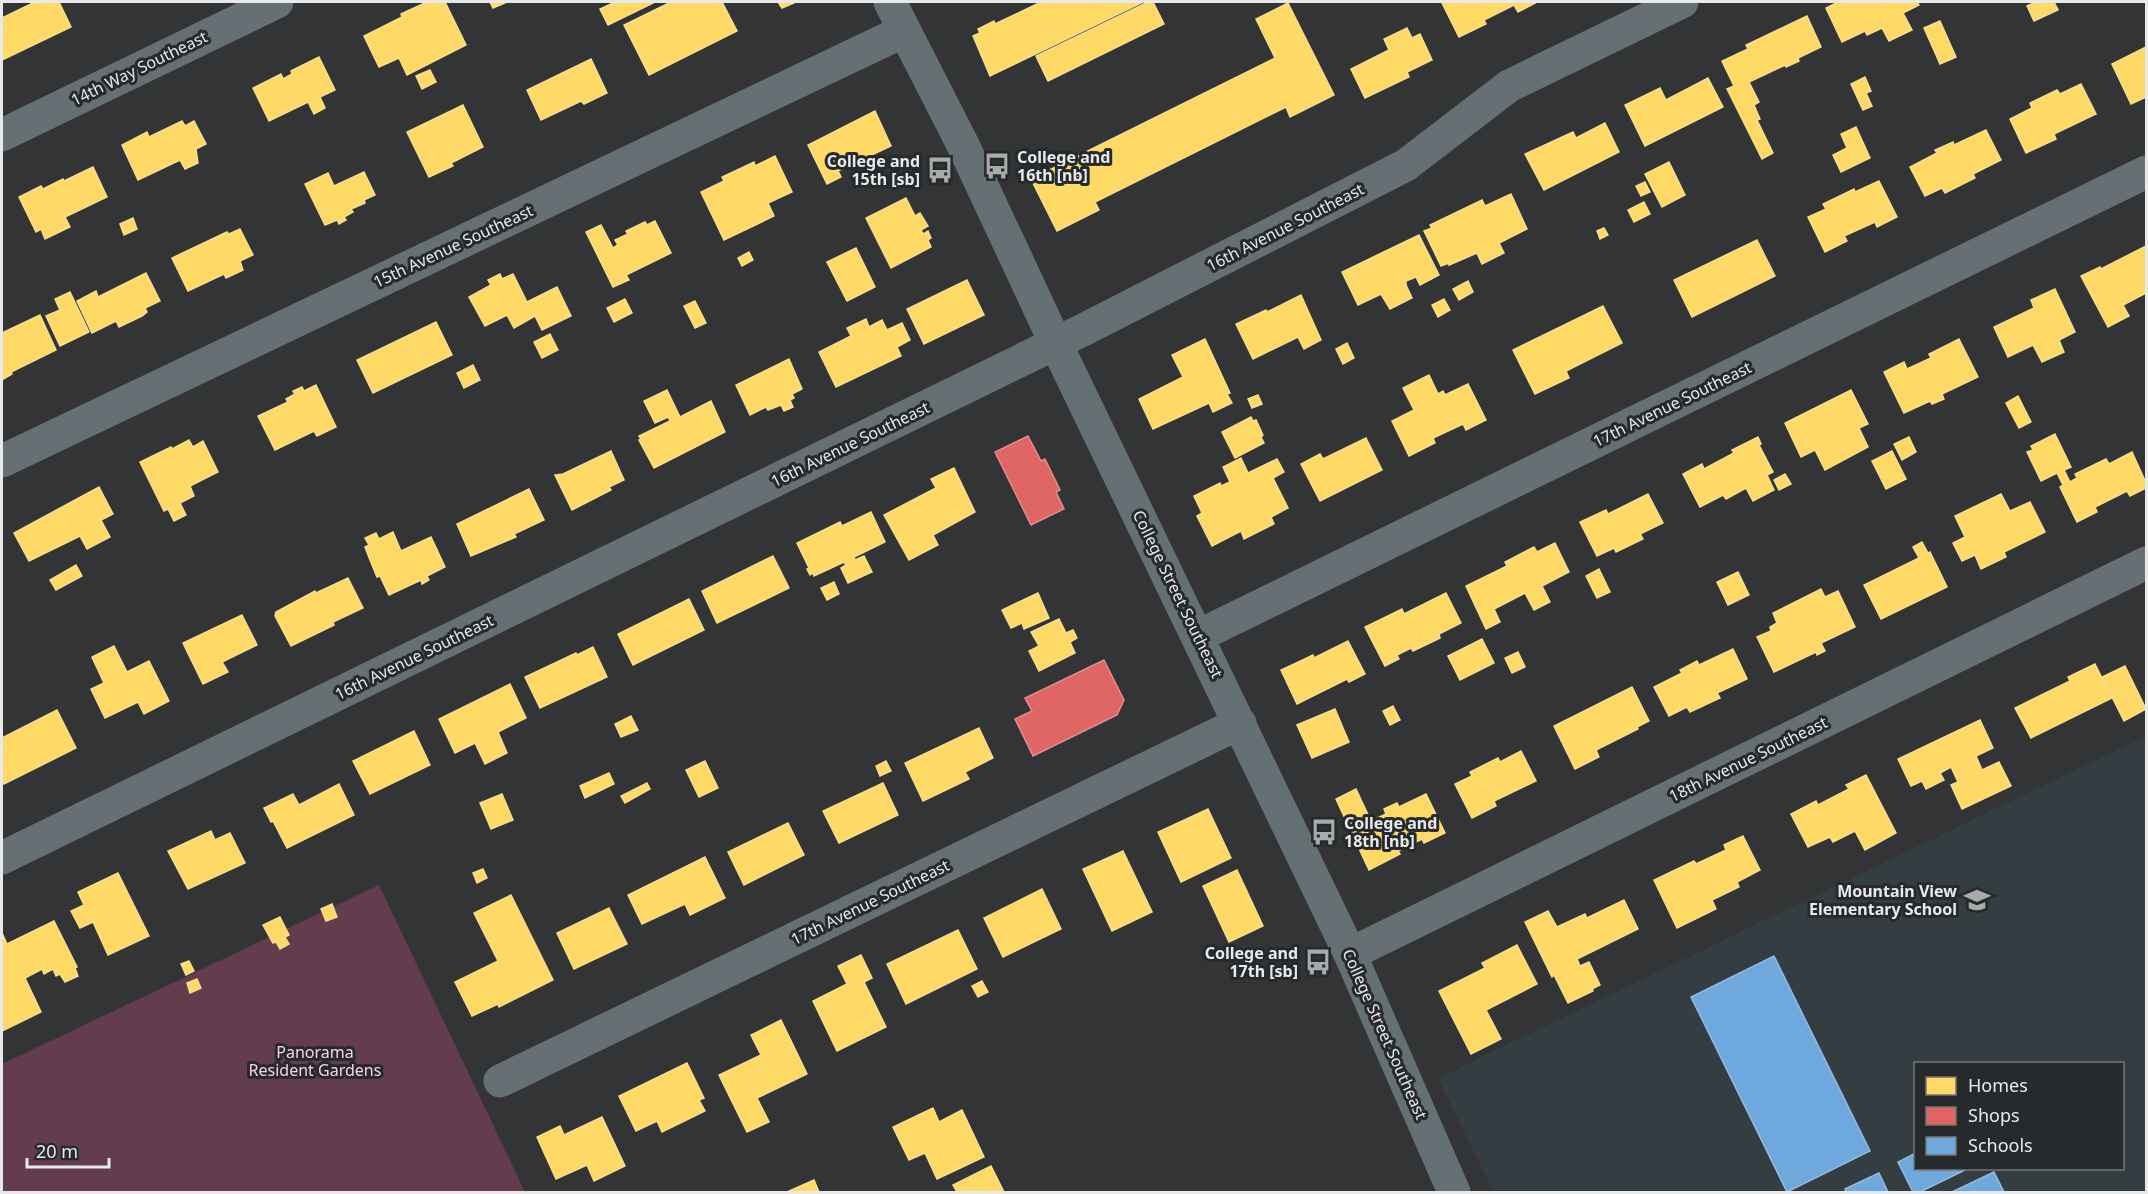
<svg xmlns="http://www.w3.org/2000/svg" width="2148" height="1194" font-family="'Noto Sans',sans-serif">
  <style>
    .built { fill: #343e42; fill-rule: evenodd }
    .green { fill: #633d4d }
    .homes { fill: #ffd966; stroke: #f8de8e; stroke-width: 1.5 }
    .shops { fill: #e06666; stroke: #e28d8e; stroke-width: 1.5 }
    .schools { fill: #6fa8dc; stroke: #93bce0; stroke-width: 1.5 }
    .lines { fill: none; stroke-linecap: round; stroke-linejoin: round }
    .minor { stroke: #666f73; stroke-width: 33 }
    .major { stroke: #657075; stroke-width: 33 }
    .labels { text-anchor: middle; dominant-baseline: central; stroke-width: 6; stroke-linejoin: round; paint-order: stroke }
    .street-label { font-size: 16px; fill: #e7e9ea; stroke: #272a2c }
    .poi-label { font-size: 16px; font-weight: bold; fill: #e7e9ea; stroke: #272a2c; text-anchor: end }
    .park-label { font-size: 16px; fill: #f9d1e0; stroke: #272a2c }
  </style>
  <rect width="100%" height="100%" fill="#323435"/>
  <path class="built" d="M2146 736V1192H1494L1438 1078ZM1916 1064H2122V1168H1916Z"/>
  <path class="green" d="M379 885 525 1192H3L2 1189V1064Z"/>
  <g class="homes">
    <path d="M35 2H59L71 27 2 60V18Z"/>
    <path d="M427 2H445L466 45 407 75 399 58 379 67 364 36 402 17 401 14Z"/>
    <path d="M490 2H507L493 8Z"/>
    <path d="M615 2H652L653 3 608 25 600 9Z"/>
    <path d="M671 2H722L737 31 649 75 624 25Z"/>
    <path d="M778 2H796L782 8Z"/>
    <path d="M1041 2H1143L990 76 973 36 980 33 978 29 994 21 995 24Z"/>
    <path d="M1148 2H1153L1164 24 1048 81 1036 56Z"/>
    <path d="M1445 2H1537L1518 12 1514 5 1484 20 1486 24 1459 37 1442 3Z"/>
    <path d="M1838 2H1917L1919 5 1903 13 1912 30 1889 41 1882 28 1867 35 1865 31 1842 42 1826 8Z"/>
    <path d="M2036 2H2054L2058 10 2034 21 2027 6Z"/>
    <path d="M1288 3 1334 95 1290 117 1286 107 1095 202 1099 210 1057 231 1031 179 1275 58 1256 19Z"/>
    <path d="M1807 16 1821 47 1798 58 1799 61 1786 67 1785 65 1749 82 1759 102 1754 105 1760 119 1757 120 1773 153 1762 159 1727 89 1734 86 1722 61 1748 49 1746 45Z"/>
    <path d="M1940 21 1956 57 1940 64 1924 28Z"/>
    <path d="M1407 28 1412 38 1420 34 1432 60 1407 72 1409 77 1365 98 1351 69 1389 50 1384 39Z"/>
    <path d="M2146 47V97L2131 104 2112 64Z"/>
    <path d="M319 57 335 90 320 97 325 108 314 114 308 102 269 121 253 88 281 74 283 79 292 74 291 71Z"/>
    <path d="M591 59 607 93 584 104 581 101 541 120 527 90Z"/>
    <path d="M430 70 436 82 422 89 416 76Z"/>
    <path d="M1865 77 1871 91 1866 93 1872 106 1863 110 1851 84Z"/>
    <path d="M1708 78 1723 107 1645 146 1625 105 1660 88 1666 100Z"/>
    <path d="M2081 84 2096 114 2054 134 2056 139 2026 153 2010 119 2032 108 2030 103 2057 90 2060 94Z"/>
    <path d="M463 105 483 147 451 163 453 166 429 177 407 132Z"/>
    <path d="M875 111 891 146 838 171 841 177 827 184 808 145Z"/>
    <path d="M182 121 185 126 194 121 206 144 196 149 198 163 185 169 180 160 138 180 122 145 147 132 149 137Z"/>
    <path d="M1605 123 1619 152 1544 190 1525 154 1573 132 1576 138Z"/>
    <path d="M1856 127 1870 158 1841 172 1833 155 1847 148 1841 134Z"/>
    <path d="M1986 130 2001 160 1973 174 1975 178 1945 193 1942 188 1925 196 1910 167 1937 153 1935 150 1953 142 1954 145Z"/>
    <path d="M775 156 792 192 768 203 774 216 724 240 701 192 724 181 722 177 754 162 755 166Z"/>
    <path d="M1669 162 1685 195 1662 207 1645 174Z"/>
    <path d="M93 167 107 197 65 217 70 227 45 239 41 229 36 232 19 197 41 186 43 189 63 179 64 181Z"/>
    <path d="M364 172 375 195 364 200 365 203 351 209 353 212 344 217 346 220 339 224 337 220 325 225 305 184 328 173 334 186Z"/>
    <path d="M1879 181 1897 217 1877 227 1875 222 1844 236 1847 241 1825 252 1808 217 1826 209 1823 204 1854 189 1855 192Z"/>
    <path d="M1645 182 1650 192 1641 196 1636 186Z"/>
    <path d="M1511 194 1527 229 1499 243 1504 253 1482 264 1477 253 1449 265V263L1441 266 1424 231 1432 228 1430 225 1482 200 1485 206Z"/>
    <path d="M906 198 915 216 920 213 928 226 921 230 923 234 928 231 931 238 928 240 931 247 891 268 866 218Z"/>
    <path d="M1644 202 1650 214 1634 222 1628 210Z"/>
    <path d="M133 218 137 229 124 235 120 224Z"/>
    <path d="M655 221 671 253 626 275 629 280 613 287 586 232 601 225 613 248 618 245 615 240 628 234 626 231 645 222 647 225Z"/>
    <path d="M1604 228 1608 235 1600 239 1597 231Z"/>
    <path d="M240 229 253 255 240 261 243 270 226 278 224 274 188 291 172 258 227 232 229 234Z"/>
    <path d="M1419 235 1439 275 1420 285 1416 277 1406 281V285L1412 298 1390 309 1381 294 1358 305 1342 272Z"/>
    <path d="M1757 240 1775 276 1692 317 1674 280Z"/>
    <path d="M2146 246V293L2123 305 2129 316 2108 327 2081 276 2100 267 2101 269Z"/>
    <path d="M856 248 875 287 847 301 827 262Z"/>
    <path d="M749 252 753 260 742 266 738 258Z"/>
    <path d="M146 273 160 301 145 308 147 312 142 316 119 327 116 321 92 333 77 301 96 291 98 297Z"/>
    <path d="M500 274 502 279 513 274 527 302 557 287 571 316 542 330 535 316 514 328 507 315 485 326 469 297 491 285 488 280Z"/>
    <path d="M967 280 984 315 924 344 907 309Z"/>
    <path d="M1468 281 1473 292 1459 300 1453 289Z"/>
    <path d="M2055 289 2075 332 2059 340 2064 352 2042 362 2033 345 2008 357 1994 327 2034 308 2031 300Z"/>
    <path d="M70 292 89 332 60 346 46 316 60 310 55 299Z"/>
    <path d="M1301 295 1321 340 1304 349 1298 337 1253 359 1236 324 1266 310 1267 312Z"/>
    <path d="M625 299 632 313 614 322 607 308Z"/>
    <path d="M1444 299 1450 310 1438 317 1432 305Z"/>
    <path d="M695 301 706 323 695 328 684 306Z"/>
    <path d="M1603 306 1622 343 1566 371 1569 378 1535 394 1513 350Z"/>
    <path d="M40 315 56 350 11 372 12 374 2 380V333Z"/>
    <path d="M866 319 869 327 882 320 887 330 902 323 910 340 897 347 901 356 836 387 819 352 851 336 847 328Z"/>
    <path d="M436 322 452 355 373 393 357 360Z"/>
    <path d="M550 334 558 350 542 358 534 342Z"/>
    <path d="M1205 339 1230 393 1227 394 1232 403 1213 412 1209 403 1153 429 1139 399 1183 377 1172 355Z"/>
    <path d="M1959 339 1978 377 1942 394 1944 399 1932 404 1930 401 1904 413 1884 372 1904 362 1907 369 1931 358 1929 354Z"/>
    <path d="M1347 343 1354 358 1343 364 1336 349Z"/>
    <path d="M789 359 802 389 792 394 794 398 790 400 793 407 784 411 781 405 768 410 766 407 750 415 736 385Z"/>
    <path d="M473 365 480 380 464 388 457 373Z"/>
    <path d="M1429 375 1438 394 1443 391 1445 395 1468 384 1486 420 1466 430 1463 424 1433 438 1435 443 1409 456 1392 421 1414 410 1403 388Z"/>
    <path d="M316 385 336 427 317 436 314 431 275 450 258 416 288 402 286 399 295 394 293 391 302 387 304 391Z"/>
    <path d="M667 390 680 417 711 401 725 432 654 468 639 440 641 439 639 436 670 421 668 417 655 423 644 401Z"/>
    <path d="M1851 390 1868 424 1859 428 1868 447 1825 470 1815 450 1801 457 1785 423Z"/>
    <path d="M1258 395 1262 404 1252 408 1248 399Z"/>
    <path d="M2018 396 2031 422 2019 428 2006 403Z"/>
    <path d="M1251 417 1253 421 1256 420 1263 435 1261 437 1264 443 1235 458 1222 432Z"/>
    <path d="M2055 434 2071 467 2064 470 2070 482 2077 478 2075 474 2106 459 2109 464 2132 452 2146 483V488L2130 496 2127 491 2095 507 2097 512 2077 522 2060 487 2063 485 2057 473 2041 481 2027 452 2033 450 2031 446Z"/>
    <path d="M1758 437 1761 444 1759 445 1773 472 1767 475 1774 490 1753 501 1746 488 1726 499 1723 495 1700 507 1683 474 1702 464 1704 469 1734 453 1732 450Z"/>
    <path d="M1909 437 1916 452 1902 460 1894 444Z"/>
    <path d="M1366 438 1382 470 1320 501 1301 464 1320 454 1323 459Z"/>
    <path d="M189 440 193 447 203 441 218 472 190 486 194 496 180 503 186 515 174 521 168 509 164 511 140 462 171 447 172 449Z"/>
    <path d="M611 451 624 480 609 487 611 490 572 510 555 475 563 474Z"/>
    <path d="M1892 451 1906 479 1886 489 1872 461Z"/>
    <path d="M1241 458 1248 473 1277 459 1284 472 1273 478 1288 508 1271 517 1274 524 1244 539 1241 531 1212 546 1197 516 1202 513 1194 496 1220 483 1221 486 1230 482 1223 467Z"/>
    <path d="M954 468 975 512 933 535 938 545 909 560 884 515 936 488 931 479Z"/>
    <path d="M1785 474 1791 484 1779 490 1774 480Z"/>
    <path d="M99 487 113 514 101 520 110 537 87 549 80 536 29 561 14 533Z"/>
    <path d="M529 489 544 520 514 534 516 537 471 556 457 524Z"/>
    <path d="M1648 494 1663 523 1640 534 1643 539 1616 552 1614 548 1597 556 1580 522 1606 510 1608 514Z"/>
    <path d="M2001 494 2010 511 2030 502 2045 532 2004 552 2006 557 1981 569 1975 555 1962 561 1953 543 1965 537 1955 516Z"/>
    <path d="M871 512 885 542 854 557 855 560 864 556 872 572 848 583 841 568 846 565 844 562 814 576 813 573 810 575 807 569 809 568 797 543 840 522 842 526Z"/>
    <path d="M393 532 401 551 431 537 445 567 427 576 429 580 422 584 421 580 389 595 380 576 377 577 370 560 365 547 369 545 365 538 376 533 379 539Z"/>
    <path d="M1922 542 1928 553 1930 552 1947 587 1881 619 1864 585 1919 558 1913 547Z"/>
    <path d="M1555 543 1569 572 1542 586 1550 602 1534 610 1525 593 1494 609 1500 622 1486 629 1466 586 1507 566 1505 562 1534 547 1537 552Z"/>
    <path d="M773 556 789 588 717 623 702 591Z"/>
    <path d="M76 565 82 576 56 590 50 580Z"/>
    <path d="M1599 569 1610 592 1597 598 1586 576Z"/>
    <path d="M1738 572 1749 595 1728 605 1717 582Z"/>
    <path d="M348 578 363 608 333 622 334 625 291 646 275 616 276 612 315 591 316 593Z"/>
    <path d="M834 582 839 594 827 600 821 588Z"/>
    <path d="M1821 589 1825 597 1838 591 1855 627 1821 643 1825 651 1817 655 1816 652 1774 672 1757 637 1771 631 1770 627 1777 623 1773 613Z"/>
    <path d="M1038 593 1049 618 1024 629 1022 623 1011 628 1002 610Z"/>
    <path d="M1446 593 1461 623 1439 634 1440 638 1413 651 1411 648 1397 655 1399 659 1385 666 1365 627 1402 609 1404 614Z"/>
    <path d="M689 599 704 630 633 665 618 634Z"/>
    <path d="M242 615 257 645 222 662 228 672 203 684 183 643Z"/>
    <path d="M1059 619 1066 633 1073 630 1077 638 1070 642 1075 653 1039 671 1029 651 1039 646 1031 632Z"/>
    <path d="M1482 639 1494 663 1460 680 1448 656Z"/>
    <path d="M1348 641 1365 674 1349 682 1347 679 1297 704 1281 670 1313 655 1314 658Z"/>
    <path d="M114 646 127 672 149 661 169 701 144 714 138 702 105 718 91 689 104 683 92 657Z"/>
    <path d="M593 647 607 677 540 708 525 677 576 653 577 655Z"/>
    <path d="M1733 649 1747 679 1717 693 1720 698 1690 712 1687 707 1669 716 1654 687 1682 673 1680 670 1697 661 1699 665Z"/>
    <path d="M1518 652 1525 667 1512 673 1505 658Z"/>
    <path d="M2095 664 2112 698 2031 738 2015 708 2070 681 2068 677Z"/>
    <path d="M2125 666 2146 709 2124 721 2102 677Z"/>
    <path d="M510 684 526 718 498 732 507 753 485 764 475 743 455 753 439 719Z"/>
    <path d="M1632 687 1649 721 1637 727 1638 729 1596 750 1599 757 1575 769 1554 726Z"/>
    <path d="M1393 706 1400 720 1390 725 1383 711Z"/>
    <path d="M1335 709 1349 742 1312 758 1297 725Z"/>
    <path d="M57 710 76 748 4 784 2 778V738Z"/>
    <path d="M631 716 638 730 621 737 615 724Z"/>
    <path d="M1980 720 1993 748 1976 756 1982 770 1999 762 2011 786 1962 809 1951 785 1958 782 1951 767 1940 773 1944 780 1926 789 1922 781 1911 786 1898 759Z"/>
    <path d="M979 728 993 758 965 772 969 779 923 801 905 763Z"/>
    <path d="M414 731 430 765 370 794 353 761Z"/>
    <path d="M1521 751 1536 781 1494 801 1496 806 1472 818 1455 784 1472 776 1470 772 1498 758 1500 762Z"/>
    <path d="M705 761 718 788 699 797 686 770Z"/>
    <path d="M886 761 891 771 880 776 876 766Z"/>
    <path d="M609 773 614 784 585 798 580 786Z"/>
    <path d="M1866 775 1896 833 1865 850 1855 831 1833 842 1830 837 1808 847 1791 814 1816 801 1818 805 1849 789 1846 785Z"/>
    <path d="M647 783 650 789 625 803 621 796Z"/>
    <path d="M883 783 898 815 839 843 823 811Z"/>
    <path d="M339 784 354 815 287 848 273 821 271 822 264 808 293 794 299 805Z"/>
    <path d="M1356 789 1371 821 1386 814 1384 809 1397 803 1399 807 1426 794 1445 833 1424 843 1422 839 1398 851 1400 854 1369 870 1336 799Z"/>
    <path d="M502 794 513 820 491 829 480 803Z"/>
    <path d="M1208 809 1231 858 1181 882 1158 832Z"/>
    <path d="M788 823 804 855 744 885 728 852Z"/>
    <path d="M211 831 215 840 230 833 245 863 188 889 168 851Z"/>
    <path d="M1743 836 1760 870 1737 882 1739 887 1712 900 1716 909 1677 928 1654 880 1694 861 1696 864 1726 850 1724 845Z"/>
    <path d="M1123 851 1152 912 1112 931 1083 869Z"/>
    <path d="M705 857 725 898 690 915 685 904 642 924 628 895Z"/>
    <path d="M483 869 487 878 477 883 473 873Z"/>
    <path d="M1237 870 1263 926 1229 942 1203 886Z"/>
    <path d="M118 873 149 936 108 955 93 922 80 928 71 911 84 905 78 892Z"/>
    <path d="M1042 889 1061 929 1003 957 984 918Z"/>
    <path d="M511 895 553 980 499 1007 498 1004 472 1016 455 982 498 961 474 913Z"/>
    <path d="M1624 900 1638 929 1577 959 1580 966 1589 962 1600 985 1592 989 1593 991 1568 1003 1554 975 1552 977 1525 922 1548 911 1557 927 1585 914 1587 918Z"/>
    <path d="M332 904 337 917 326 921 321 909Z"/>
    <path d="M609 908 627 944 574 969 557 933Z"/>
    <path d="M280 917 289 935 285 937 289 944 280 949 276 942 273 943 263 925Z"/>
    <path d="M54 921 77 967 75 968 78 976 65 982 60 974 56 976 53 969 44 974 42 969 25 978 41 1012 2 1031V933L7 944Z"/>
    <path d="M958 930 977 969 906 1004 887 964Z"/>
    <path d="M1517 945 1537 984 1486 1010 1501 1039 1471 1054 1439 991 1485 968 1482 963Z"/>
    <path d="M861 955 872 978 864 982 886 1027 837 1051 813 1001 847 984 838 966Z"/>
    <path d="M189 961 194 971 186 975 181 964Z"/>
    <path d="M197 979 201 988 190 993 187 983Z"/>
    <path d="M982 981 988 992 978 997 972 986Z"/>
    <path d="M781 1020 807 1074 757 1098 769 1122 747 1132 719 1075 761 1055 751 1035Z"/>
    <path d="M687 1063 704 1098 699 1100 705 1111 662 1132 657 1121 636 1131 619 1096Z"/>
    <path d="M933 1108 939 1122 962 1110 984 1157 937 1179 925 1153 909 1160 893 1127Z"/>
    <path d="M602 1117 625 1166 594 1181 587 1165 556 1179 537 1137 560 1126 564 1135Z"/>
    <path d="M991 1166 1004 1192H957L953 1185Z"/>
    <path d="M814 1180 819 1192H787Z"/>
  </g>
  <g class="shops">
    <path d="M1028 436 1041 461 1045 459 1060 490 1056 492 1064 509 1031 525 995 452Z"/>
    <path d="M1104 660 1124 700 1117 715 1033 756 1015 719 1032 711 1025 698Z"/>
  </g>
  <g class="schools">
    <path d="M1774 956 1870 1151 1787 1192 1691 997Z"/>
    <path d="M1916 1153V1168H1969L1920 1192H1913L1898 1162Z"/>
    <path d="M1994 1172 2004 1192H1952Z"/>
    <path d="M1879 1173 1888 1192H1846L1845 1189Z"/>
  </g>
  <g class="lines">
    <g class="minor">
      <path d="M2 135 277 2"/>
      <path d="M2 461 904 31"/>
      <path d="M1198 636 2146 172"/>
      <path d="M2 858 1083 330 1406 165 1509 86 1682 2"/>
      <path d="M1350 954 2146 563"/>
      <path d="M500 1081 1240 723"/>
    </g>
    <path class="major" d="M890 2 964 147 1056 344 1350 954 1454 1192"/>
  </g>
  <defs>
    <g id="bus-bare" transform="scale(2.07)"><path d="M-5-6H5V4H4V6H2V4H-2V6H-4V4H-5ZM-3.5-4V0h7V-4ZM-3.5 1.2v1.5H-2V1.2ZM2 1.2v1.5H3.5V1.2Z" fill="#a8aaab" stroke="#272a2c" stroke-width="2.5" paint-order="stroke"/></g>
    <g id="school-bare" transform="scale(2.07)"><path d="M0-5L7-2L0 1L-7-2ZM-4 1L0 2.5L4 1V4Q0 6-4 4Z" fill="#a8aaab" stroke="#272a2c" stroke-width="2.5" paint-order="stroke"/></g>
  </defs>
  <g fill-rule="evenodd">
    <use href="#bus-bare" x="997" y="166"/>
    <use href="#bus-bare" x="940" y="170"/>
    <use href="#bus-bare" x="1324" y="832"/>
    <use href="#school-bare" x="1977" y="900"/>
    <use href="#bus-bare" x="1318" y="962"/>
  </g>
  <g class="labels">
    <g class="street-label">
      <text transform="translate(139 68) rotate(-26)">14th Way Southeast</text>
      <text transform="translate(1285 227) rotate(-27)">16th Avenue Southeast</text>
      <text transform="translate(453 246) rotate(-25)">15th Avenue Southeast</text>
      <text transform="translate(1672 404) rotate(-26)">17th Avenue Southeast</text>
      <text transform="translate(850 444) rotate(-26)">16th Avenue Southeast</text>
      <text transform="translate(1178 594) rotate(64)">College Street Southeast</text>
      <text transform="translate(414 657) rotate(-26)">16th Avenue Southeast</text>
      <text transform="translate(1748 759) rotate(-26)">18th Avenue Southeast</text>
      <text transform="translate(870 902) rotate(-26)">17th Avenue Southeast</text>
      <text transform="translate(1385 1034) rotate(66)">College Street Southeast</text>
    </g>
    <g class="poi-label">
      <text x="1017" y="157" text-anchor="start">College and<tspan x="1017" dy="18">16th [nb]</tspan></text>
      <text x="920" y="161">College and<tspan x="920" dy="18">15th [sb]</tspan></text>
      <text x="1344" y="823" text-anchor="start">College and<tspan x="1344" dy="18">18th [nb]</tspan></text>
      <text x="1957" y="891">Mountain View<tspan x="1957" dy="18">Elementary School</tspan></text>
      <text x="1298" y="953">College and<tspan x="1298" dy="18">17th [sb]</tspan></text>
    </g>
    <g class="park-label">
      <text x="315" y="1052">Panorama<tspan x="315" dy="18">Resident Gardens</tspan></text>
    </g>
  </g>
  <rect width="2148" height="1194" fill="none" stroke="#e7e9ea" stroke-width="6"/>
  <rect x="1914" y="1062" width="210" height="108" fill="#272a2c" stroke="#747678" stroke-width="1.5"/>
  <rect x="1926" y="1077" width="30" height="18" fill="#ffd966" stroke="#747678" stroke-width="1.5"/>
  <text x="1968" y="1092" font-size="18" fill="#e7e9ea">Homes</text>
  <rect x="1926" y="1107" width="30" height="18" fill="#e06666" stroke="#747678" stroke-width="1.5"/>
  <text x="1968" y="1122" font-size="18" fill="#e7e9ea">Shops</text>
  <rect x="1926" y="1137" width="30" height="18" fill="#6fa8dc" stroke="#747678" stroke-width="1.5"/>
  <text x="1968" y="1152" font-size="18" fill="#e7e9ea">Schools</text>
  <path d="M27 1158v9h82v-9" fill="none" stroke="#e7e9ea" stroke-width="3"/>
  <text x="36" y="1158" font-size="18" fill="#e7e9ea" stroke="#272a2c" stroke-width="4.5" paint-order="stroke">20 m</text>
</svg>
